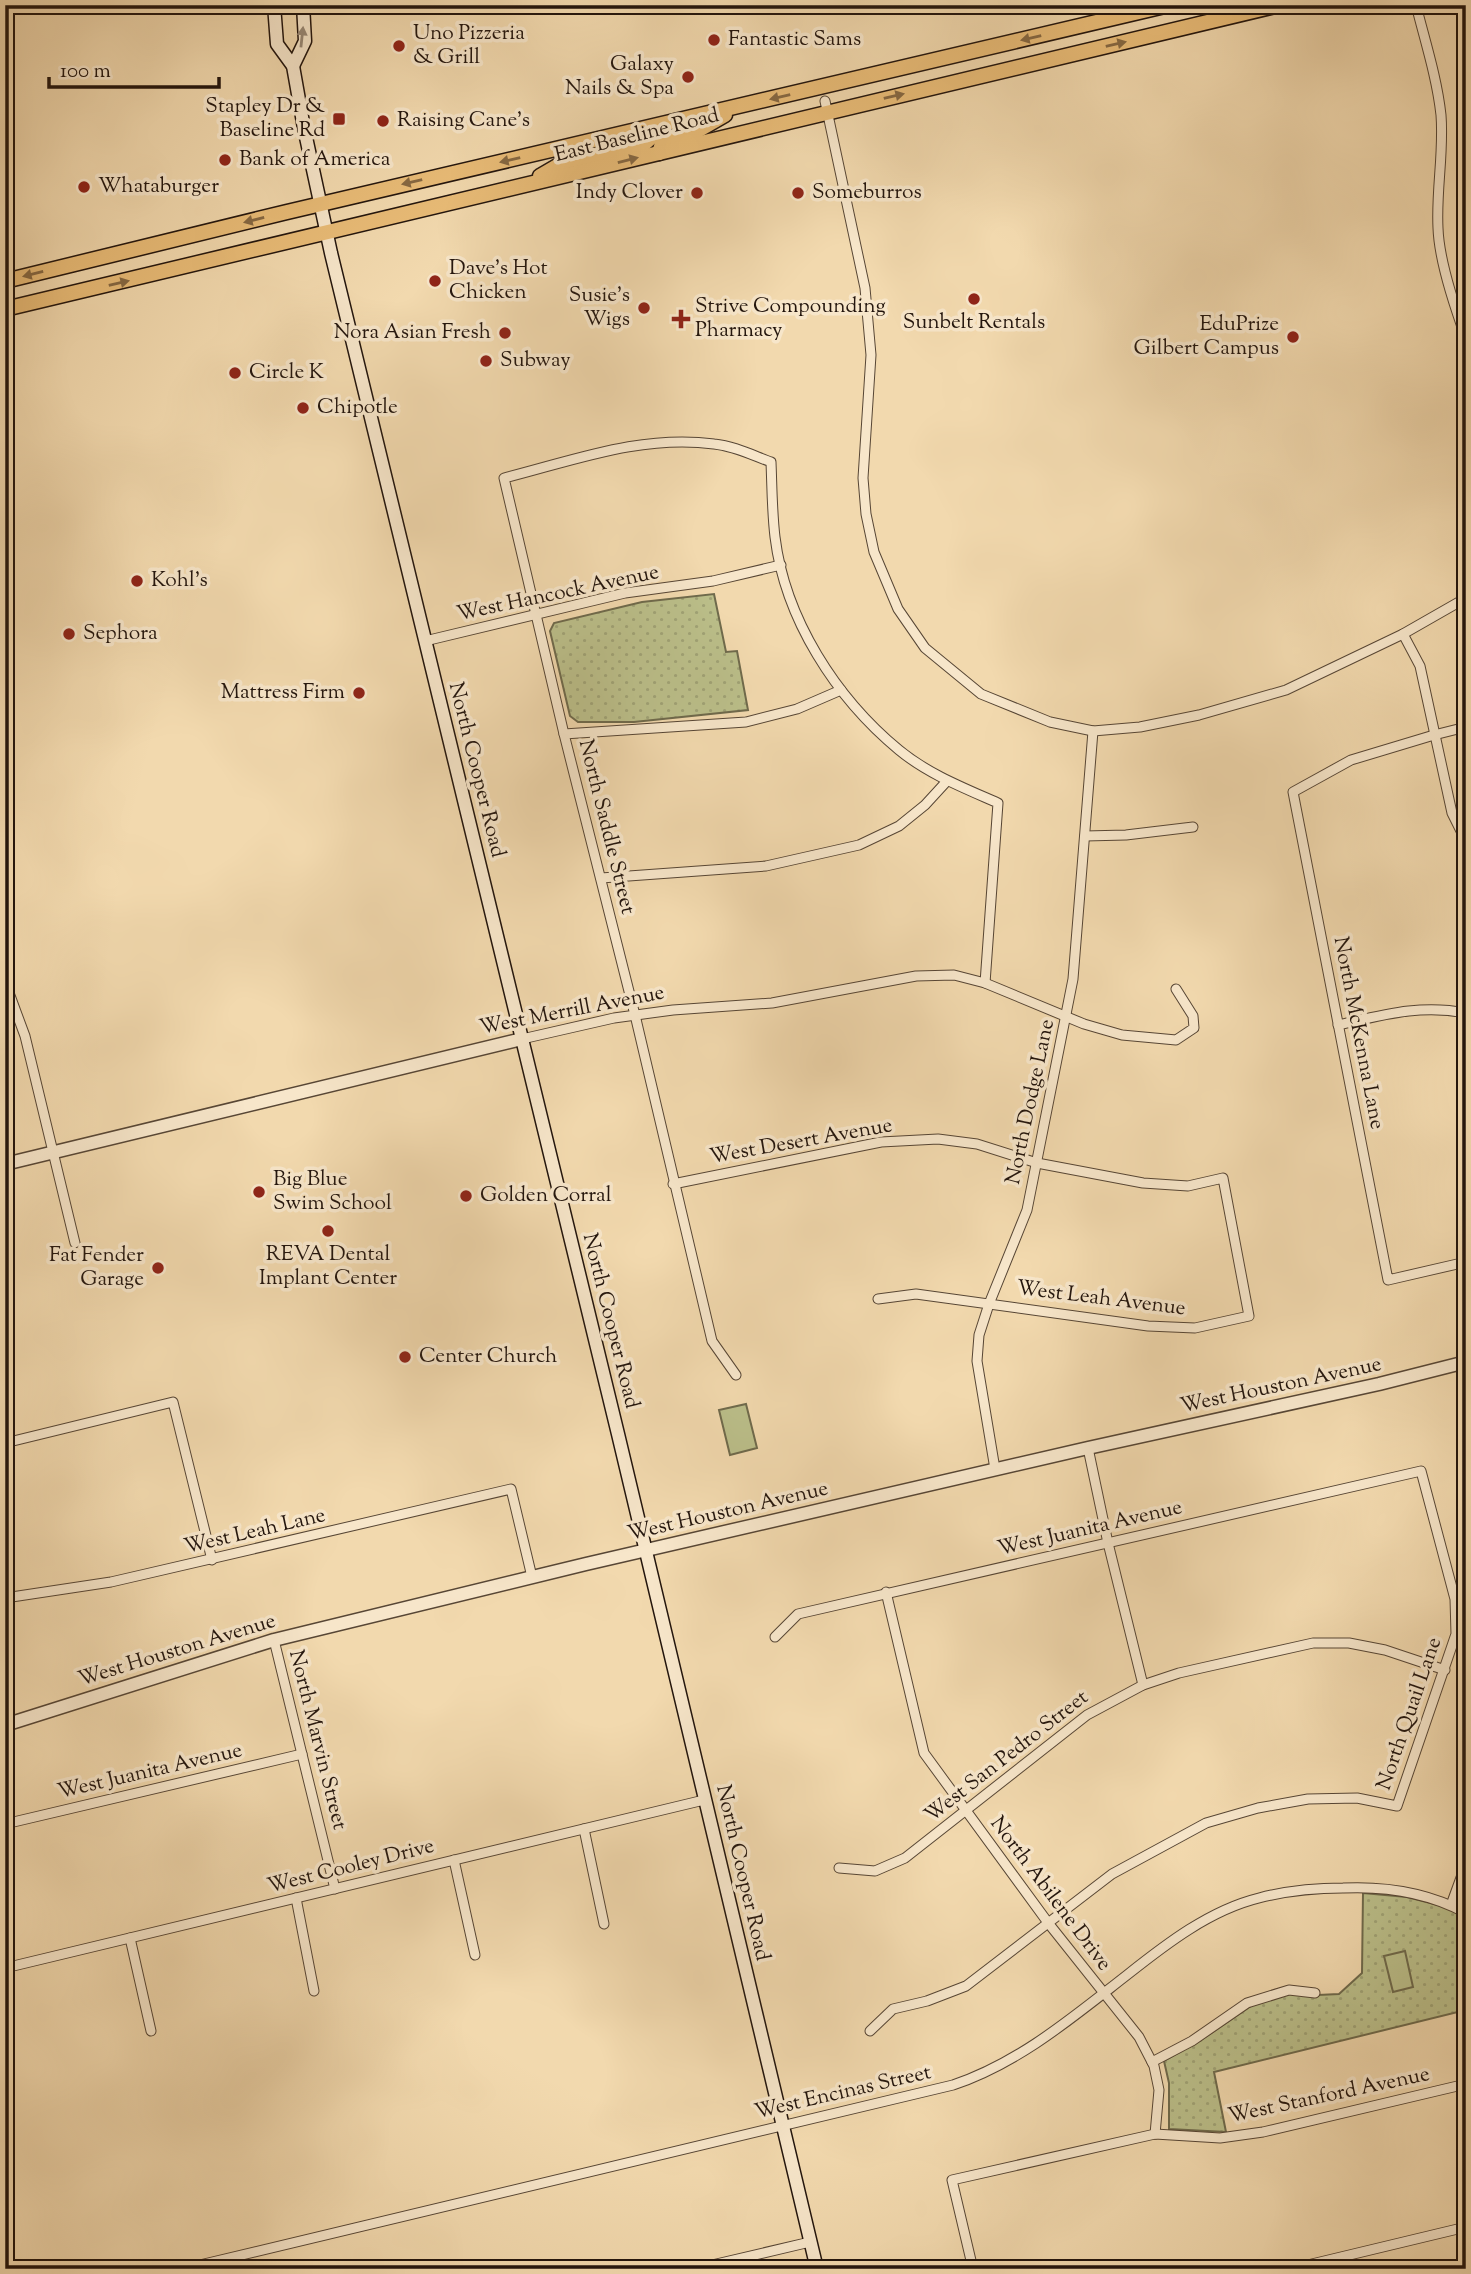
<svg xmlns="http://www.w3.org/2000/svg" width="1471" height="2274" font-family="'Sorts Mill Goudy',serif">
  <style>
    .park { fill: url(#park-dots); stroke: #6f6a4c; stroke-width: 2 }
    .garden { fill: #bbbf8a; stroke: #6f6a4c; stroke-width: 2 }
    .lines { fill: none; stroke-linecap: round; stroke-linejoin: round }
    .minor-casing { stroke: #574635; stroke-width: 11 }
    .tertiary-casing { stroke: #574635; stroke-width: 15 }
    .secondary-casing { stroke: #23150d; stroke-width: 15 }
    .primary-casing { stroke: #23150d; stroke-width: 17 }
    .minor { stroke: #f7e6ca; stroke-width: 9 }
    .tertiary { stroke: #f7e6ca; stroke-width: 12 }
    .secondary { stroke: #f7e6ca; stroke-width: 12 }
    .primary { stroke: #e9bc77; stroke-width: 14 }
    .oneway { fill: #988875 }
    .oneway2 { fill: #866842 }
    .poi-dot { fill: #8f2418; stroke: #f7e6ca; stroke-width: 2.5 }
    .labels { text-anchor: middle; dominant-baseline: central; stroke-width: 7; stroke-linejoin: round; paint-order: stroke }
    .poi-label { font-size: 21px; fill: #23150d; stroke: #f7e6ca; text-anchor: start }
    .street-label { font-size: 21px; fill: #23150d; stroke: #f7e6ca }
  </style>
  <defs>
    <pattern id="park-dots" width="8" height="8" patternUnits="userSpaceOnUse" patternTransform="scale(1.75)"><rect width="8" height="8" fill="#bbbf8a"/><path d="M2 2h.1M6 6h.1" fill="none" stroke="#a0a376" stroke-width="1.8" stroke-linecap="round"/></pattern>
  </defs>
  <rect width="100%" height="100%" fill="#f2d9ae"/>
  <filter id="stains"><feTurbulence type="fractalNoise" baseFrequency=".00286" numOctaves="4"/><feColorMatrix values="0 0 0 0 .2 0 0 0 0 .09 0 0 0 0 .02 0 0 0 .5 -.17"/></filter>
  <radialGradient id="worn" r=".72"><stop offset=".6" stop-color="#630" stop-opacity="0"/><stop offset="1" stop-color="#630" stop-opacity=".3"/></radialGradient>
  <g class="park">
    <path d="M714 594 726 652 737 651 748 710 634 722H578L570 716 550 631 554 623 642 602Z"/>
    <path d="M1466 1854V2010L1214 2072 1226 2132 1169 2129V2083L1164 2061 1201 2040 1254 2004 1294 1991 1318 1995 1339 1994 1362 1973 1363 1893 1407 1897 1446 1907Z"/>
  </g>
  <g class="garden">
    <path d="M746 1404 757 1448 730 1455 719 1410Z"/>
    <path d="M1405 1951 1413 1987 1393 1992 1384 1956Z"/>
  </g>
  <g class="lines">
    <g class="minor-casing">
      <g id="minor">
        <path d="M1416 5C1425 41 1437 78 1441 115 1444 153 1436 190 1438 228 1439 259 1455 308 1466 338"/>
        <path d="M825 101 865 288 871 355 863 478 866 514 874 552 898 609 925 648 981 694 1050 722 1093 731 1140 727 1199 715 1286 690 1403 634 1466 598"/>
        <path d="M1403 634 1420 666 1452 813 1466 841"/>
        <path d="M425 641 625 593 713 581 781 565"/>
        <path d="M1466 727 1434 735 1351 760 1293 792 1388 1280 1466 1262"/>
        <path d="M564 734 746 722 797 709 841 690"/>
        <path d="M1085 836 1126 835 1193 827"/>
        <path d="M601 878 766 866 859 845 899 826 925 805 947 781"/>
        <path d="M5 982 25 1036 75 1243"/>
        <path d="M1338 1025C1383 1015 1420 1004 1466 1013"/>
        <path d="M522 1039 614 1018 673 1010 772 1003 916 976 954 975 985 983 1084 1024 1122 1035 1176 1040 1194 1028 1193 1016 1176 989"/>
        <path d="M673 1184 881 1142 938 1139 977 1144 1037 1163 1143 1183 1188 1186 1223 1178 1249 1316 1195 1328 1148 1326 916 1294 878 1299"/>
        <path d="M736 1375 712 1341 635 1015 564 734 504 478C572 461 642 434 714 444 734 446 752 455 771 462 772 486 772 512 775 537 785 619 836 698 899 750 928 774 964 788 998 803L985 983"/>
        <path d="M5 1443 173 1402 212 1560"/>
        <path d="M1088 1448 1108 1543 1143 1685"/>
        <path d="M995 1469 977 1361 979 1335 989 1304 1027 1210 1073 979 1093 731"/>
        <path d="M886 1592 924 1753 1049 1924 1139 2037 1154 2066 1159 2090 1155 2134"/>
        <path d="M5 1598 111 1582 511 1489 532 1577"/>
        <path d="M775 1637 798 1614 1421 1471 1455 1599 1456 1634 1397 1806 1357 1798 1308 1799 1258 1808 1206 1823 1112 1874 966 1986 927 2001 893 2009 870 2031"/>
        <path d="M274 1640 335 1889"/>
        <path d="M5 1824 302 1754"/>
        <path d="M584 1829 604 1924"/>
        <path d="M454 1860 475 1955"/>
        <path d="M839 1868 875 1871 905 1858 1087 1715 1143 1685 1179 1673 1313 1643H1349L1385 1650 1445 1670"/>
        <path d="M296 1898 314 1991"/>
        <path d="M1451 1905 1466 1864"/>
        <path d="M130 1938 151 2031"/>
        <path d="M5 1968 704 1800"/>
        <path d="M1152 2062 1192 2041 1247 2003 1289 1990 1315 1993"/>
        <path d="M183 2269 953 2085C1019 2063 1073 2017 1127 1975 1166 1944 1210 1910 1259 1898 1286 1891 1315 1888 1343 1888 1386 1886 1427 1892 1466 1913"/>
        <path d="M695 2269 810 2242"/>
        <path d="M973 2269 952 2180 1155 2134 1220 2138 1263 2132 1466 2084"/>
        <path d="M1291 2269 1466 2227"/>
      </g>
    </g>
    <g class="tertiary-casing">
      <g id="tertiary">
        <path d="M5 1164 522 1039"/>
        <path d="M5 1725 274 1640 586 1564 1088 1448 1379 1384 1466 1362"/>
      </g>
    </g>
    <g class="secondary-casing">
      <g id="secondary">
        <path d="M274 5 277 44 293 66 304 128 331 253 618 1434 817 2269"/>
        <path d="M293 66 305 41 303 5"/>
      </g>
    </g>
    <g class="primary-casing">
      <g id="primary">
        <path d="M659 153 663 140 699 130 725 115"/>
        <path d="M540 176 564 162 645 143 653 136V127"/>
        <path d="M5 281 287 212 1169 5"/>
        <path d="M5 309 1279 5"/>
      </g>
    </g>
    <use href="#minor" class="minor"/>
    <use href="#tertiary" class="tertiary"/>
    <use href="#secondary" class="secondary"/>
    <use href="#primary" class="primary"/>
  </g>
  <defs><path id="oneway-solid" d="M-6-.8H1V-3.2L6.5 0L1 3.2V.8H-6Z" transform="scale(1.75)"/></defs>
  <use class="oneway" href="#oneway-solid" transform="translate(302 37) rotate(-84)"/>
  <g class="oneway2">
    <use href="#oneway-solid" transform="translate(1031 38) rotate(167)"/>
    <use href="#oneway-solid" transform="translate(1116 44) rotate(-13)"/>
    <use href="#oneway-solid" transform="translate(894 96) rotate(-13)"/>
    <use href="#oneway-solid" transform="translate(780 97) rotate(167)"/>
    <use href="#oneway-solid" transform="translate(510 160) rotate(167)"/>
    <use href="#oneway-solid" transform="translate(628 160) rotate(-14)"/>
    <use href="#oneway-solid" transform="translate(412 182) rotate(167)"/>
    <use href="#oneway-solid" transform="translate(254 220) rotate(166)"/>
    <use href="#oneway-solid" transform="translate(33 274) rotate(166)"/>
    <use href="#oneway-solid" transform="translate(119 283) rotate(-13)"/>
  </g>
  <g class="poi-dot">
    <circle cx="714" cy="40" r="7"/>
    <circle cx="399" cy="46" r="7"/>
    <circle cx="688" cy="77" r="7"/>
    <rect x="332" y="112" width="14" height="14" rx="3.5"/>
    <circle cx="383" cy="121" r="7"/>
    <circle cx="225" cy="160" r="7"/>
    <circle cx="84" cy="187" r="7"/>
    <circle cx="697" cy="193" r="7"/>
    <circle cx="798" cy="193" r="7"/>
    <circle cx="435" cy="281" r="7"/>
    <circle cx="974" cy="299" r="7"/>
    <circle cx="644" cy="308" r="7"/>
    <path d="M677.5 308.5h7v7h7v7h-7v7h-7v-7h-7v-7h7z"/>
    <circle cx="505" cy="333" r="7"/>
    <circle cx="1293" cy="337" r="7"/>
    <circle cx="486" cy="361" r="7"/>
    <circle cx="235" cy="373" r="7"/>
    <circle cx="303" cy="408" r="7"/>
    <circle cx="137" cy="581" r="7"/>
    <circle cx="69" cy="634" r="7"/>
    <circle cx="359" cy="693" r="7"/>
    <circle cx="259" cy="1192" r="7"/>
    <circle cx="466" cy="1196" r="7"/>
    <circle cx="328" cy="1231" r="7"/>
    <circle cx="158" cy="1268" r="7"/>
    <circle cx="405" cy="1357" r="7"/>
  </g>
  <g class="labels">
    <g class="poi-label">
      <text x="413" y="34">Uno Pizzeria<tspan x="413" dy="24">&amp; Grill</tspan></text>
      <text x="728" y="40">Fantastic Sams</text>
      <text x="674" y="65" text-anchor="end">Galaxy<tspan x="674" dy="24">Nails &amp; Spa</tspan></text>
      <text x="325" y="107" text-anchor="end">Stapley Dr &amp;<tspan x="325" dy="24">Baseline Rd</tspan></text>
      <text x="397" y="121">Raising Cane's</text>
      <text x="239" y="160">Bank of America</text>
      <text x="98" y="187">Whataburger</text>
      <text x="683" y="193" text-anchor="end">Indy Clover</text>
      <text x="812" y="193">Someburros</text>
      <text x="449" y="269">Dave's Hot<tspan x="449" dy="24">Chicken</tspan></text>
      <text x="630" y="296" text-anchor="end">Susie's<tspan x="630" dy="24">Wigs</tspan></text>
      <text x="695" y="307">Strive Compounding<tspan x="695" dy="24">Pharmacy</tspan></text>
      <text x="974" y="323" text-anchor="middle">Sunbelt Rentals</text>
      <text x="1279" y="325" text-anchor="end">EduPrize<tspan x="1279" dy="24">Gilbert Campus</tspan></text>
      <text x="491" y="333" text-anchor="end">Nora Asian Fresh</text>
      <text x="500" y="361">Subway</text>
      <text x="249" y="373">Circle K</text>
      <text x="317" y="408">Chipotle</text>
      <text x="151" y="581">Kohl's</text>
      <text x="83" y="634">Sephora</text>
      <text x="345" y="693" text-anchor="end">Mattress Firm</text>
      <text x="273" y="1180">Big Blue<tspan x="273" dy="24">Swim School</tspan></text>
      <text x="480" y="1196">Golden Corral</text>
      <text x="328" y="1255" text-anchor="middle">REVA Dental<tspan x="328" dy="24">Implant Center</tspan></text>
      <text x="144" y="1256" text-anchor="end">Fat Fender<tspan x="144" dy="24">Garage</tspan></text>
      <text x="419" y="1357">Center Church</text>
    </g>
    <g class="street-label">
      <text transform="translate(637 136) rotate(-14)">East Baseline Road</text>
      <text transform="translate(558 594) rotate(-12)">West Hancock Avenue</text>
      <text transform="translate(476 770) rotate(76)">North Cooper Road</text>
      <text transform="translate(606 827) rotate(76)">North Saddle Street</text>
      <text transform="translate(572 1011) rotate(-11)">West Merrill Avenue</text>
      <text transform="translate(1358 1033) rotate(79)">North McKenna Lane</text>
      <text transform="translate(1031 1102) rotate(-78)">North Dodge Lane</text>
      <text transform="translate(801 1142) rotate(-10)">West Desert Avenue</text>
      <text transform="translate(1101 1299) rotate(7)">West Leah Avenue</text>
      <text transform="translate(610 1321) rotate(76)">North Cooper Road</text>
      <text transform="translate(1281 1386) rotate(-12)">West Houston Avenue</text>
      <text transform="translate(728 1512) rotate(-13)">West Houston Avenue</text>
      <text transform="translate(1090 1529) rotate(-13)">West Juanita Avenue</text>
      <text transform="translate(255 1532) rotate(-13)">West Leah Lane</text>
      <text transform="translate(177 1651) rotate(-17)">West Houston Avenue</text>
      <text transform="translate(1410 1714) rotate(-71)">North Quail Lane</text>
      <text transform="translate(317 1740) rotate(76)">North Marvin Street</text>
      <text transform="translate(1007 1757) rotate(-38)">West San Pedro Street</text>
      <text transform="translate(150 1772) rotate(-13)">West Juanita Avenue</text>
      <text transform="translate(351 1867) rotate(-14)">West Cooley Drive</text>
      <text transform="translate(742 1873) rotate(77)">North Cooper Road</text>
      <text transform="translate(1050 1894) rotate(53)">North Abilene Drive</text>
      <text transform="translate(843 2093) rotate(-13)">West Encinas Street</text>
      <text transform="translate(1329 2096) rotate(-12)">West Stanford Avenue</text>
    </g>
  </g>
  <rect width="1471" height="2274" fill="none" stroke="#f2d9ae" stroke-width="28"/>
  <rect x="7" y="7" width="1457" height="2260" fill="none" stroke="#23150d" stroke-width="3.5"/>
  <rect x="14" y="14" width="1443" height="2246" fill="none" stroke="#23150d" stroke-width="2"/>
  <path d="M49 77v10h170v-10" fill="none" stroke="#23150d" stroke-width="3.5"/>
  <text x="60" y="77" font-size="21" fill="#23150d" stroke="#f7e6ca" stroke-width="5" paint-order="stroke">100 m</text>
  <rect width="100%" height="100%" filter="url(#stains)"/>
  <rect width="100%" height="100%" fill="url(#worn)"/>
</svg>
